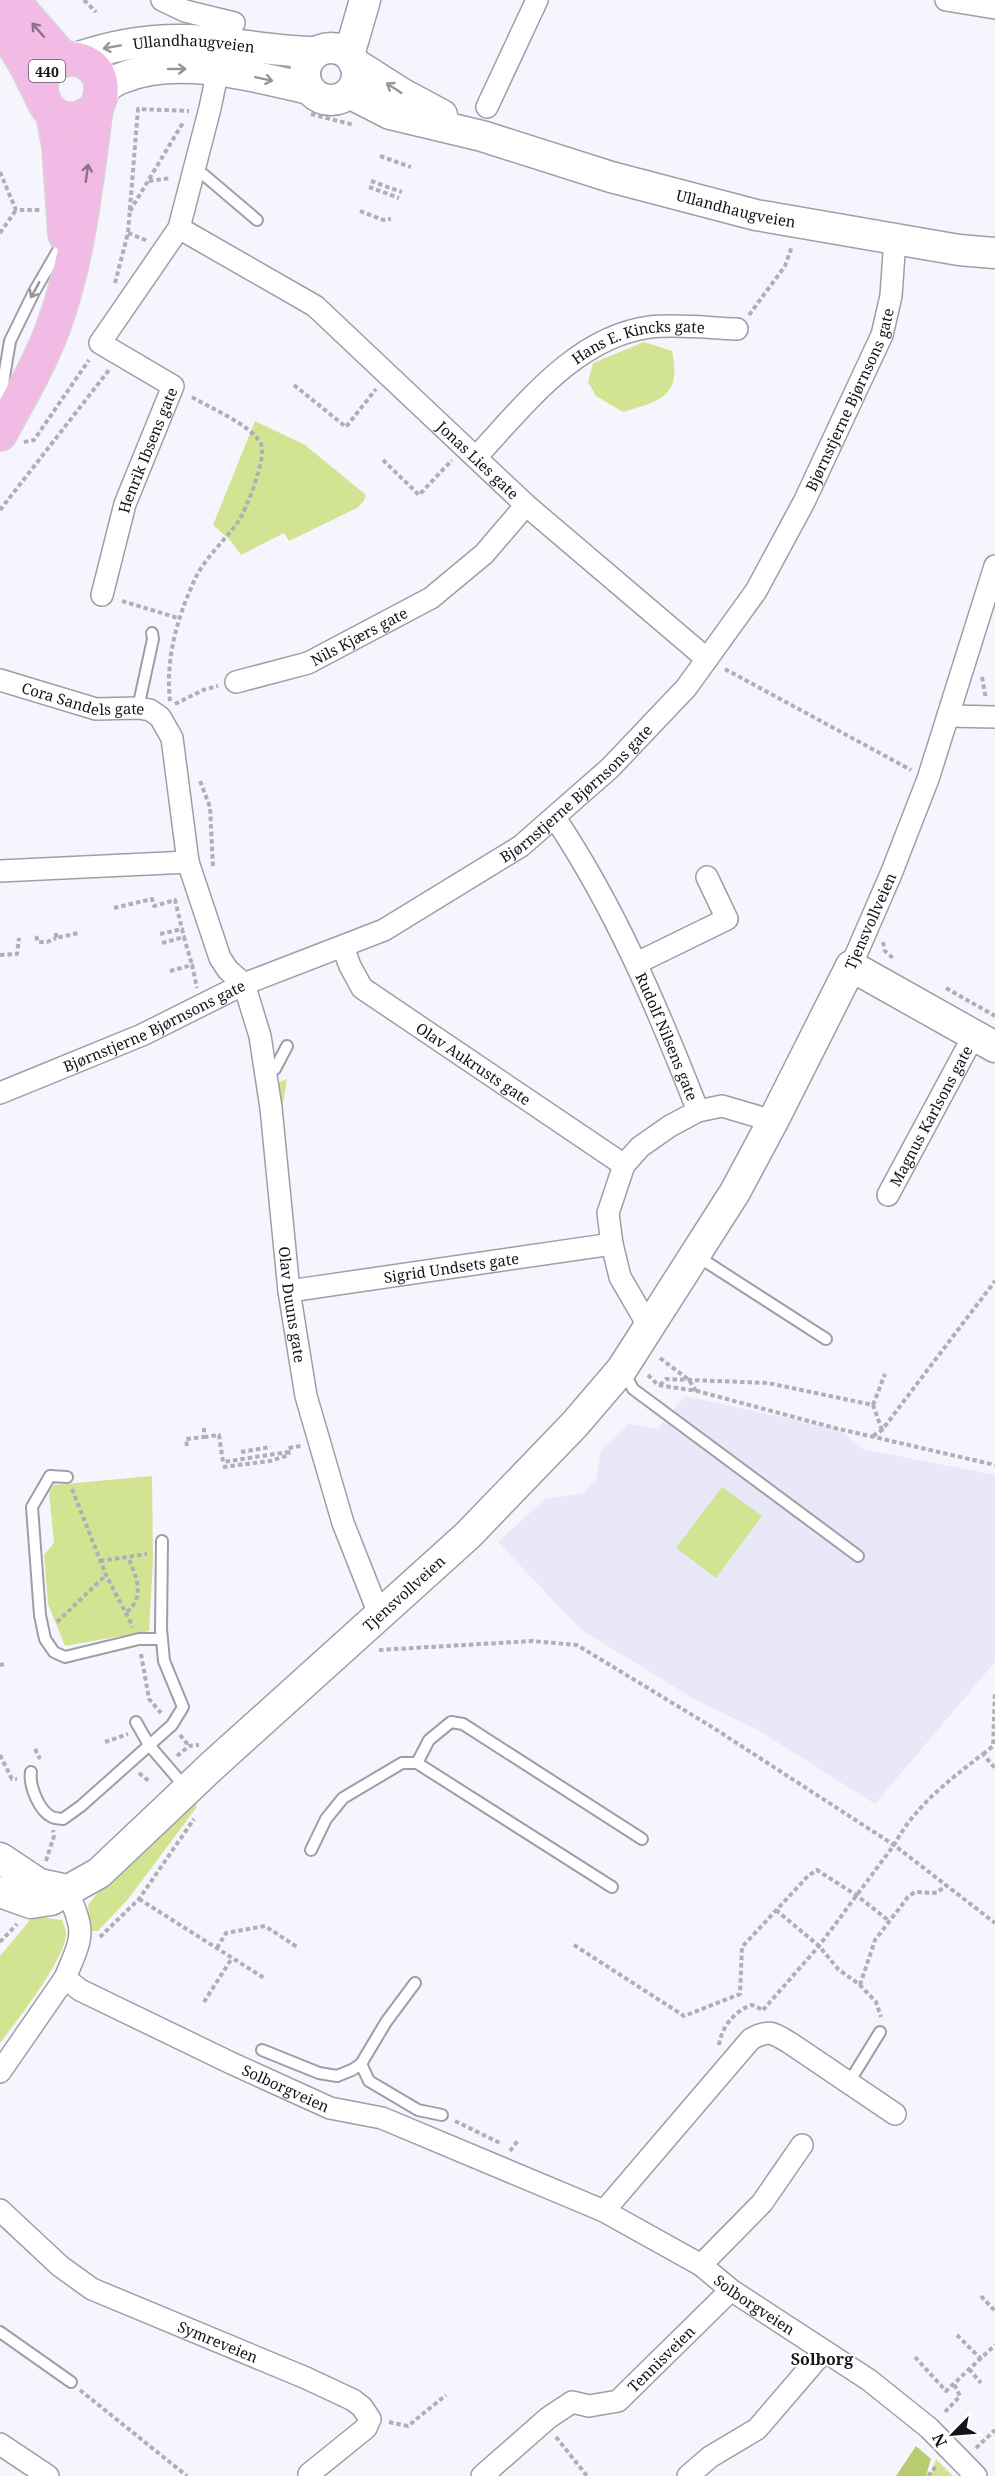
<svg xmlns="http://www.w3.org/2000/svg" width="995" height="2476" font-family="'Noto Serif',serif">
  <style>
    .built { fill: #e8e8f9 }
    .green { fill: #d2e492 }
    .forest { fill: #b9cc72 }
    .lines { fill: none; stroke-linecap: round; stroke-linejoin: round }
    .lane-casing { stroke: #9f9ea8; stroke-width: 14 }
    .street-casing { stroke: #9f9ea8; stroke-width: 24 }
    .secondary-casing { stroke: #9f9ea8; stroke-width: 33 }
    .primary-casing { stroke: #d5d5d6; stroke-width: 36 }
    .path { stroke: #b0afb7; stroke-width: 4; stroke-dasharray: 4.5 3; stroke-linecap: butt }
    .lane { stroke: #fff; stroke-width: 10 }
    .street { stroke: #fff; stroke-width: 21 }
    .secondary { stroke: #fff; stroke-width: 30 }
    .primary { stroke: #f1bbe6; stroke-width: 33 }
    .oneway { stroke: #8e708a }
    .oneway2 { stroke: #969698 }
    .labels { text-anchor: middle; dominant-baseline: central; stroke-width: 4.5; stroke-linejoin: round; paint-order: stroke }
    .shield { fill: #fff; stroke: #5b5b5e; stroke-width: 1.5 }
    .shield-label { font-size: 14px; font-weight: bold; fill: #151519 }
    .street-label { font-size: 15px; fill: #151519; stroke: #fff }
    .neighbourhood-label { font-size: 16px; font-weight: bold; fill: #151519; stroke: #fff }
  </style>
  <rect width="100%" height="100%" fill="#f6f5fe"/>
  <path class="built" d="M685 1396 839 1429 863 1449 995 1475V1662L875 1804 756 1729 694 1699 580 1629 498 1542 546 1498 582 1494 596 1479 601 1450 629 1424 657 1429Z"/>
  <g class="green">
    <path d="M644 342 672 351C682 396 661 401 623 412L596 396 588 382 593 363Z"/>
    <path d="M255 421 305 445 366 495 364 501 357 508 289 541 284 533 241 555 230 540 213 525Z"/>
    <path d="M287 1079 280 1123 277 1083Z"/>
    <path d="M152 1476 153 1561 149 1631 65 1646 48 1604 44 1555 54 1543 49 1492 54 1485Z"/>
    <path d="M722 1487 762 1516 716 1578 676 1548Z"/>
    <path d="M197 1801 196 1808 129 1898 98 1931H92L88 1905 101 1888Z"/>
    <path d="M38 1917 62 1920C63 1924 66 1929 66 1934 66 1958 16 2022 0 2043V1956L30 1920Z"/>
    <path d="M936 2459 953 2476H930Z"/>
  </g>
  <path class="forest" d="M916 2446 931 2459 926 2476H896Z"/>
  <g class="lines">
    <g class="lane-casing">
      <g id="lane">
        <path d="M193 174 204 175 257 220"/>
        <path d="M0 401 10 341 34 292 63 242"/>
        <path d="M138 708 153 639 152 633"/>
        <path d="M266 1074 275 1069 287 1046"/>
        <path d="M697 1256 826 1339"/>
        <path d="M624 1372 633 1389 858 1556"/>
        <path d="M67 1477 50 1476 32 1507 40 1615 45 1639 54 1652 65 1657 139 1639H162"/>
        <path d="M136 1722 149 1745 186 1788"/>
        <path d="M417 1763 429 1740 451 1722 463 1724 642 1839"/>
        <path d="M31 1772C29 1786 39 1811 52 1817 56 1819 59 1818 63 1819L81 1806 172 1725 183 1707 164 1661 161 1629 162 1541"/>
        <path d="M311 1850 326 1819 343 1798 402 1763H417L612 1887"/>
        <path d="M262 2050 319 2073 337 2076 352 2070 361 2064 386 2022 415 1983"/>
        <path d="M361 2064 369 2081 418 2110 442 2115"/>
        <path d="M848 2084 880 2032"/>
        <path d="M0 2332 71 2382"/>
      </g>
    </g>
    <g class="street-casing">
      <g id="street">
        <path d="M162 0 185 11 234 23"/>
        <path d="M946 0 995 8"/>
        <path d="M487 107 537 0"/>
        <path id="s1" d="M179 228 315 306 526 505 707 659"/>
        <path id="s2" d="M476 457C524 406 575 337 650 327 678 324 709 328 737 329"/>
        <path id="s3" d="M102 595 125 504 173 386 100 343 179 228 210 108 218 70"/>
        <path id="s4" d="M0 680 96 709 138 708 150 710 160 717 172 738 188 862"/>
        <path id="s5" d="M236 682 308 663 431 598 484 554 526 505"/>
        <path d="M948 716 995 717"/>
        <path id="s6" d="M555 818C616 909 658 1009 698 1111"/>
        <path id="s7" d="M0 871 188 862 220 958 228 970 244 984 260 1036 271 1108 289 1291 306 1396 343 1523 379 1614"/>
        <path id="s8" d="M343 947 350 966 362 988 624 1165"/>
        <path d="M637 963 727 919 707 877"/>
        <path d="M851 966 891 874 928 779 995 566"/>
        <path id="s9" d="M0 1093 142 1035 244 984 384 930 521 846 610 768 686 688 707 659 756 591 804 502 882 335 891 296 895 239"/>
        <path id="s10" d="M888 1195 974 1035"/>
        <path id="s11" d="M289 1291 612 1244"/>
        <path d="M649 1327 620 1277 612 1244 608 1213 624 1165 640 1147 670 1126 698 1111 722 1106 773 1121"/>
        <path id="s12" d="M67 1890C86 1934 83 1935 65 1978L80 1990 231 2063 330 2108 382 2118 604 2211 701 2265 731 2290 869 2380 929 2428 976 2476"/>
        <path d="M0 2072 65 1978"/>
        <path id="s13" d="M0 2210 60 2266 92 2289 306 2378 353 2400 362 2407 370 2419 366 2428 309 2474 310 2476"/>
        <path d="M604 2211 751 2039C770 2029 773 2033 790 2043L895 2114"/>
        <path d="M701 2265 762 2203 802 2145"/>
        <path d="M0 2444 48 2476"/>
        <path id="s14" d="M482 2476 548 2418 572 2402 589 2406 618 2401 731 2290"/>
        <path d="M688 2476 710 2457 757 2429 824 2351"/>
      </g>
    </g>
    <g class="secondary-casing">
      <g id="secondary">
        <circle cx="331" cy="74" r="26"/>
        <path d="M349 55 365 0"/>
        <path id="s15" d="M73 59C109 46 148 39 187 40 229 41 272 52 316 52"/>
        <path d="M354 63 401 93 442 115"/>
        <path d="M102 90C108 86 115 80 122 78 178 55 253 76 309 89"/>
        <path id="s16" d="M349 93 390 114 482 136 611 177 756 215 959 250 995 253"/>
        <path d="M0 1858 39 1884 67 1890"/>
        <path id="s17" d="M0 1892 31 1903 51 1900 99 1873 212 1766 468 1535 575 1424 622 1369 735 1192 773 1121 851 966 995 1047"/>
      </g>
    </g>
    <g class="primary-casing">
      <g id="primary">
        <path d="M12 0 64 60"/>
        <path d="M0 23 25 63 42 97"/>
        <path d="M53 114 59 146 65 234"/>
        <path d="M0 434C19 399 39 365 53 328 79 257 86 182 96 108 105 92 103 69 83 61 75 58 67 58 60 61 18 77 52 146 96 108"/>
      </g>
    </g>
    <g class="path">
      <path d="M84 0 96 12"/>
      <path d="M311 114 354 125"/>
      <path d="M380 156 411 167"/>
      <path d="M0 172 16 210H40"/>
      <path d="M149 181 171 178"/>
      <path d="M371 181 402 192"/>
      <path d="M369 187 399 198"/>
      <path d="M130 211 184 121"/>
      <path d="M360 211 383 220 391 219"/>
      <path d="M0 233 16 210"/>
      <path d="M128 233 148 241"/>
      <path d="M115 283 128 233 138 109 189 111"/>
      <path d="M749 315 785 266 792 246"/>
      <path d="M294 385 346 427 376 389"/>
      <path d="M24 442 34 440 89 360"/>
      <path d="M383 460 419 495 452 460"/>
      <path d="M0 510 109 370"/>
      <path d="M122 601 178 618"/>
      <path d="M725 669 911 770"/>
      <path d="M982 677 986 699"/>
      <path d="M170 701C165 658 178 615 196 577 206 557 225 540 238 522 246 510 267 458 261 444 252 425 208 407 190 396"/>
      <path d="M175 704 203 690 218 686"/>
      <path d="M200 781 210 807 213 867"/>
      <path d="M114 908 152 899 154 906 175 900 182 929"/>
      <path d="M56 933V938L79 933"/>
      <path d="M160 934 182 929 184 937"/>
      <path d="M36 936 38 942H47L56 938"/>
      <path d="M883 942 885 951 895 960"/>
      <path d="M162 943 184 937 192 965"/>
      <path d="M0 955 17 954 19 938"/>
      <path d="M170 971 192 965 197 988"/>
      <path d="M946 988 995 1016"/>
      <path d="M660 1358 689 1380 696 1391"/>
      <path d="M648 1375 658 1385 697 1391 835 1428 995 1465"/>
      <path d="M660 1385 666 1379 768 1383 873 1405 882 1430"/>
      <path d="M873 1405 885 1374"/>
      <path d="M873 1436 882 1430 995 1281"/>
      <path d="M204 1437 219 1435 223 1462 288 1452"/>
      <path d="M187 1446 186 1439 204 1437V1428"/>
      <path d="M241 1452 271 1447"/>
      <path d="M223 1467 270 1461 289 1455 288 1448 301 1446"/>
      <path d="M72 1489 106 1575 133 1627"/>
      <path d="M100 1561 147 1554"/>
      <path d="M127 1612C146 1595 136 1577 128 1557"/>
      <path d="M57 1622 106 1575"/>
      <path d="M379 1650 532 1641 577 1645 712 1727 894 1845 995 1923"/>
      <path d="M141 1654 149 1699 161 1713"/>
      <path d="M0 1665 4 1664"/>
      <path d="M180 1735 189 1746"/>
      <path d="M105 1742 128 1734"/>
      <path d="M35 1749 40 1759"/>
      <path d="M983 1754 993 1746 995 1692"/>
      <path d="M0 1755 12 1779H17"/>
      <path d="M177 1756 189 1746 199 1745"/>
      <path d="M139 1773 150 1782"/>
      <path d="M46 1861 54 1836 53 1830"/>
      <path d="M139 1899 264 1978"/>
      <path d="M776 1910 819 1946 838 1969 860 1985 876 2002 881 2017"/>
      <path d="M100 1937 139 1899 194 1819"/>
      <path d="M0 1942 17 1924"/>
      <path d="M574 1945 684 2016 740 1994 742 1947 808 1876 817 1870 856 1895 888 1920"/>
      <path d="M217 1948 226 1933 265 1926 297 1947"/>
      <path d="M860 1985 875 1940 908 1897 915 1892 937 1893 946 1885"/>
      <path d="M204 2002 232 1958"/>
      <path d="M763 2010 819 1946 894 1845C915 1806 948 1781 983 1754L995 1768"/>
      <path d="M719 2045C721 2028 735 2010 752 2005L763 2010"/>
      <path d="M455 2121 502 2144"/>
      <path d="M510 2151 519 2139"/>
      <path d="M981 2296 995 2311"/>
      <path d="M957 2335 981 2359"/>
      <path d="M915 2357 946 2391 995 2345"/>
      <path d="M969 2369 981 2383"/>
      <path d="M80 2390 187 2476"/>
      <path d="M945 2412 960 2396 954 2384"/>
      <path d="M389 2422 408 2426 446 2395"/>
      <path d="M556 2437 587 2476"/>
      <path d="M976 2448 995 2430"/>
      <path d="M928 2476 937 2465"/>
    </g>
    <use href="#lane" class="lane"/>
    <use href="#street" class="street"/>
    <use href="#secondary" class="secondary"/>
    <use href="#primary" class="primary"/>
  </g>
  <defs><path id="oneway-shaft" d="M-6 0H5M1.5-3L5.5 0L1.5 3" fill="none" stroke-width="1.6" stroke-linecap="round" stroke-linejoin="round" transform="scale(1.5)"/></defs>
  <g class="oneway">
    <use href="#oneway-shaft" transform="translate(38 30) rotate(-131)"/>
    <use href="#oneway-shaft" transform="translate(87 173) rotate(-82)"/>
  </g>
  <g class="oneway2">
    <use href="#oneway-shaft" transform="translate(112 47) rotate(170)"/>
    <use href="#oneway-shaft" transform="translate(177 69)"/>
    <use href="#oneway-shaft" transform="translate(264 79) rotate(12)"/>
    <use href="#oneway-shaft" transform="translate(394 88) rotate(-147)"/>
    <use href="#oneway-shaft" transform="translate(35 290) rotate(119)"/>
  </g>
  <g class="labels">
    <rect class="shield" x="29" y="60" width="36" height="22" rx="4.5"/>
    <g class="shield-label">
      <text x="47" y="71">440</text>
    </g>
    <g class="street-label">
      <text stroke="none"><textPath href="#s15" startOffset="123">Ullandhaugveien</textPath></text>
      <text stroke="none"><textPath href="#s16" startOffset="405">Ullandhaugveien</textPath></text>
      <text stroke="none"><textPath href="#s2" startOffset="207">Hans E. Kincks gate</textPath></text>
      <text stroke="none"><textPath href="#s9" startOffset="1140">Bjørnstjerne Bjørnsons gate</textPath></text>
      <text stroke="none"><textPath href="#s3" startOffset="152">Henrik Ibsens gate</textPath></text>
      <text stroke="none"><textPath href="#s1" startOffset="381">Jonas Lies gate</textPath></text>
      <text stroke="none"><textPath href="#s5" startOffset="132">Nils Kjærs gate</textPath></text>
      <text stroke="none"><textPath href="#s4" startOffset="86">Cora Sandels gate</textPath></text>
      <text stroke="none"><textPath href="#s9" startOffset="654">Bjørnstjerne Bjørnsons gate</textPath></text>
      <text transform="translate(870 921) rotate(-66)">Tjensvollveien</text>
      <text stroke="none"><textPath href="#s9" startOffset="168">Bjørnstjerne Bjørnsons gate</textPath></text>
      <text stroke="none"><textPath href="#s6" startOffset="246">Rudolf Nilsens gate</textPath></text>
      <text stroke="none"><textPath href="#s8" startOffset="180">Olav Aukrusts gate</textPath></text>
      <text stroke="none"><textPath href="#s10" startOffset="90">Magnus Karlsons gate</textPath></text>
      <text stroke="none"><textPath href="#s11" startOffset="164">Sigrid Undsets gate</textPath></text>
      <text stroke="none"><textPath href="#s7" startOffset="650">Olav Duuns gate</textPath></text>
      <text stroke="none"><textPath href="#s17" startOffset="522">Tjensvollveien</textPath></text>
      <text stroke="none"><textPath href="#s12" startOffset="340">Solborgveien</textPath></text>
      <text stroke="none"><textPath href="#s12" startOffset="860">Solborgveien</textPath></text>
      <text stroke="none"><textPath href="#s13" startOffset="258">Symreveien</textPath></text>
      <text stroke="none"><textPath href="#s14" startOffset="224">Tennisveien</textPath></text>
    </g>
    <g class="neighbourhood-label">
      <text x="822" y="2359">Solborg</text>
    </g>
  </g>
  <g transform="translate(953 2434) rotate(245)" stroke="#ffffff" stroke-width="4.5" paint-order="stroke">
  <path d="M0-4.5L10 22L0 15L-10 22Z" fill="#151519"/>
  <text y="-9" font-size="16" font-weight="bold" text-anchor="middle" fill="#151519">N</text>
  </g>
</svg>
